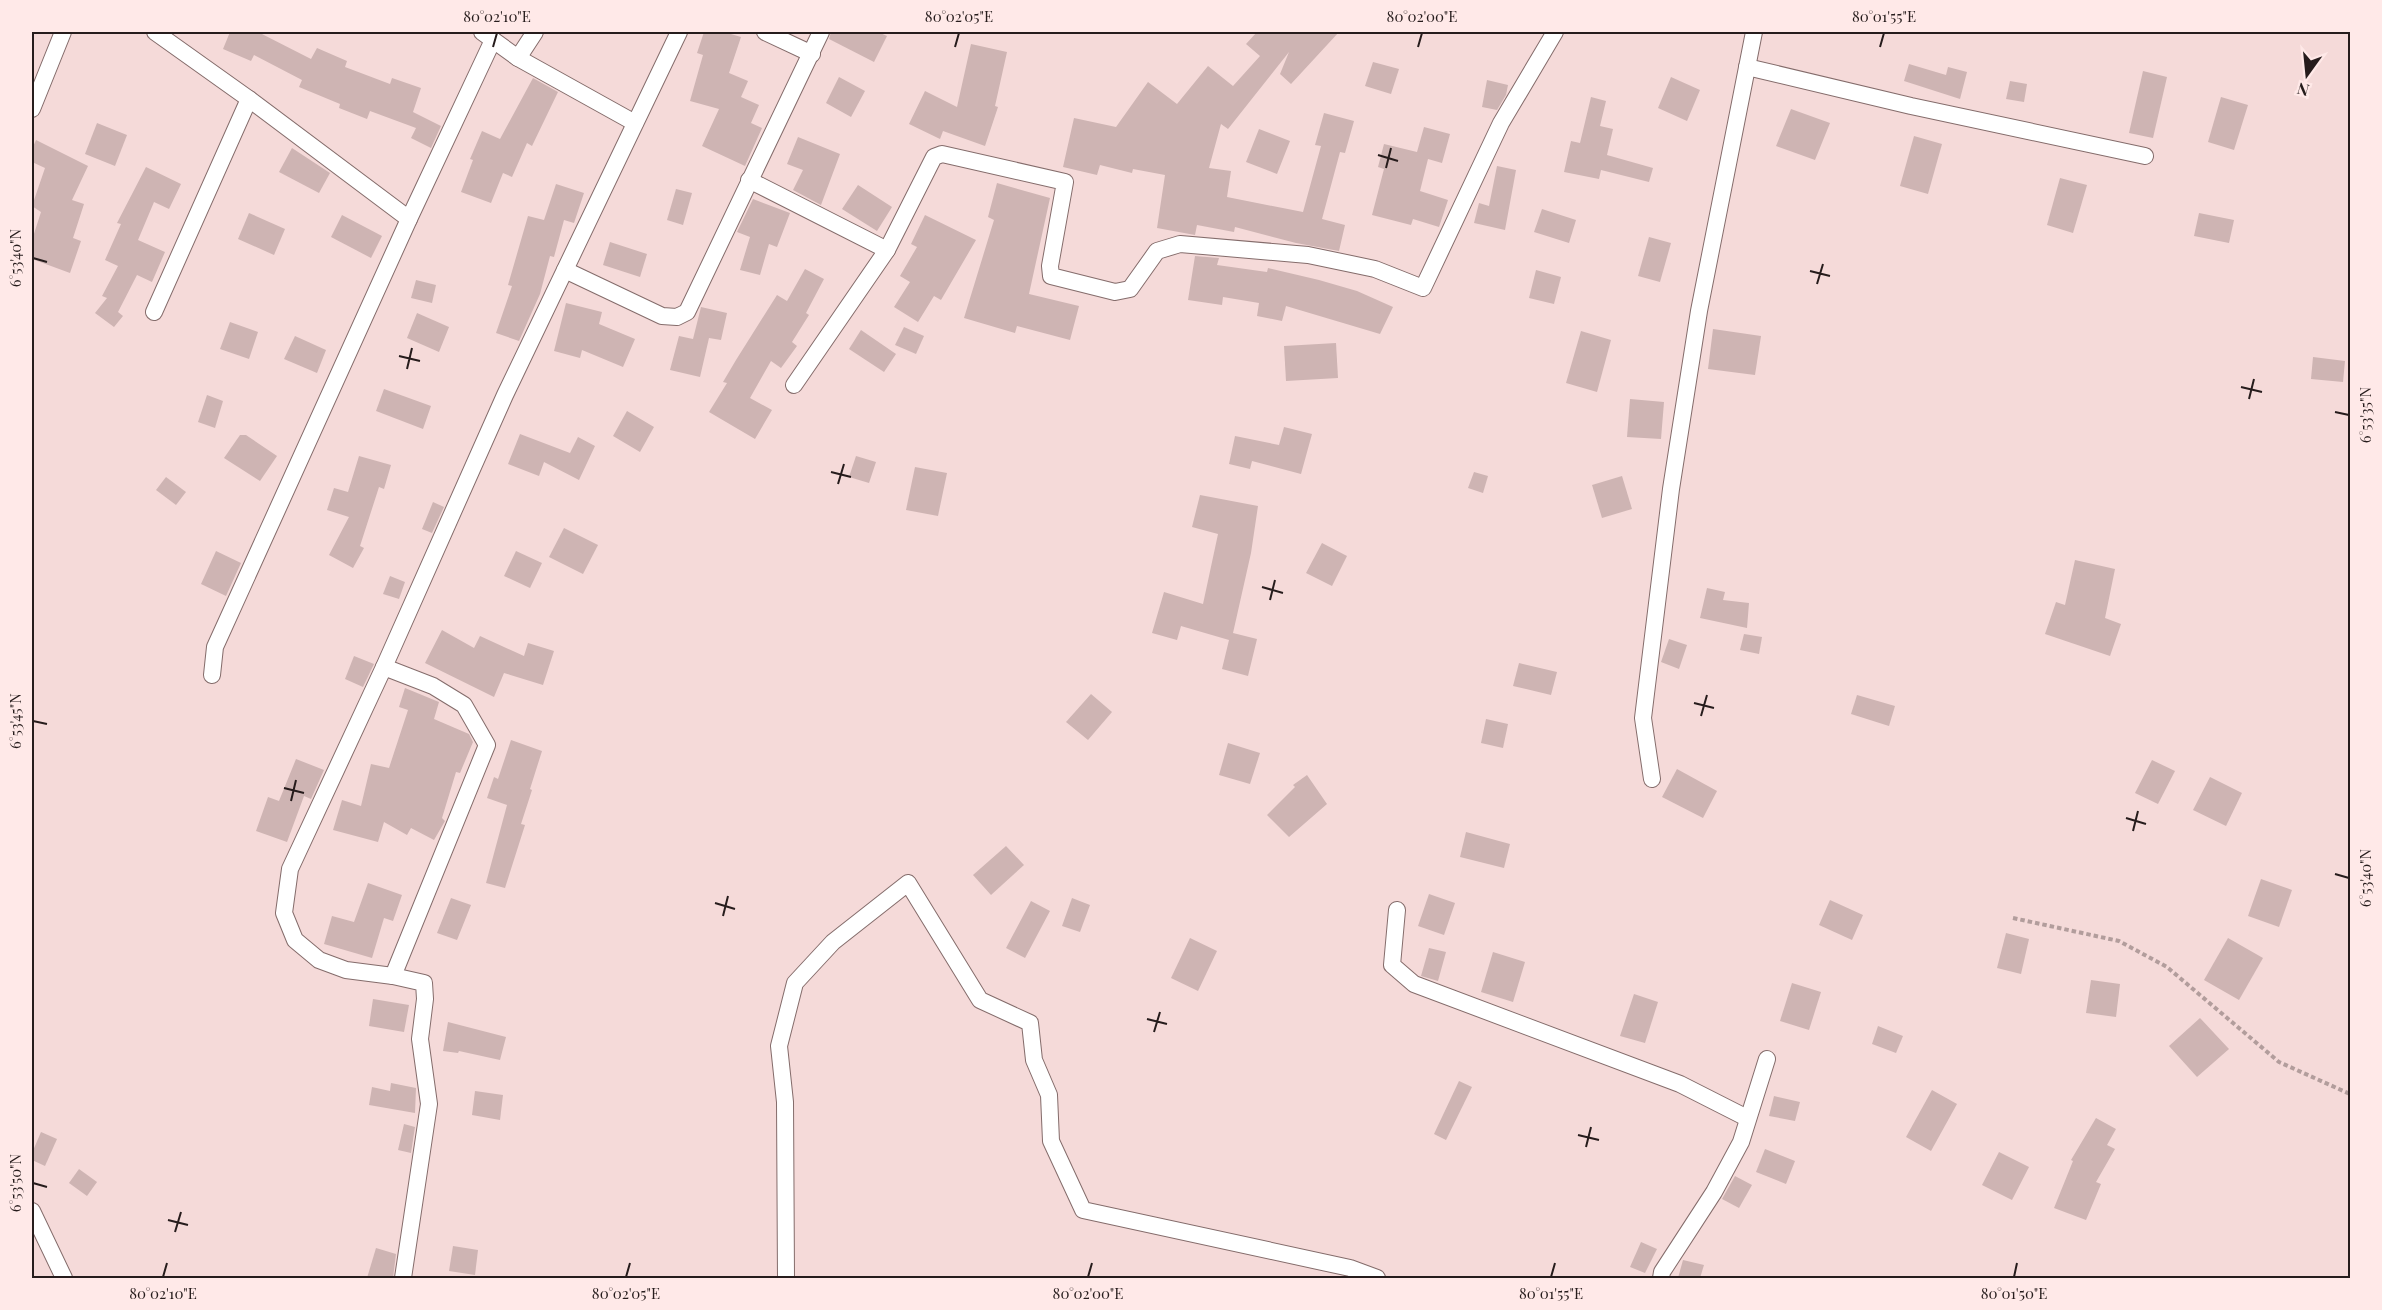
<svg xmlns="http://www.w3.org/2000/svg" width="2382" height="1310" font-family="'Playfair Display',serif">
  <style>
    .building { fill: #ceb4b3 }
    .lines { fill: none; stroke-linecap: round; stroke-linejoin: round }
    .street-casing { stroke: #846c6b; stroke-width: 18 }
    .path { stroke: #b29d9c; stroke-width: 4; stroke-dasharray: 4.5 3; stroke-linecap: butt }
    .street { stroke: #fff; stroke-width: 16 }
    .ticks { fill: none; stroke: #261c1c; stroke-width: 2 }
    .neatline { fill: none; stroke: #261c1c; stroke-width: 2 }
    .ticks-label { font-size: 15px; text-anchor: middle; fill: #261c1c }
  </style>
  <rect width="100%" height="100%" fill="#f5dad9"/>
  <g class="building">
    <path d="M230 32H258L311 59 317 48 347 61 345 67 390 84 392 78 421 88 413 112 441 126 431 148 411 138 416 128 370 111 367 119 339 108 340 104 299 87 302 80 254 55 251 61 223 49Z"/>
    <path d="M704 32H724L741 37 729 73 748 81 741 97 759 105 751 123 762 128 745 166 702 146 719 109 690 101 703 55 697 53Z"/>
    <path d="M831 32H878L887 36 874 62 829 39Z"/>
    <path d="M1257 32H1339L1291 84 1280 74 1289 52 1228 129 1221 124 1209 168 1231 171 1227 197 1303 212 1321 146 1315 145 1324 113 1354 121 1345 153 1340 152 1322 219 1345 225 1339 251 1296 243 1235 227 1234 232 1197 225 1195 235 1157 228 1165 175 1133 169 1132 173 1100 165 1097 175 1063 167 1074 118 1116 127 1148 82 1177 104 1208 66 1233 86 1260 56 1246 44Z"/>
    <path d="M971 44 1007 52 995 106 998 107 985 146 943 131 940 139 909 124 925 91 957 107Z"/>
    <path d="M1373 62 1399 69 1391 94 1365 86Z"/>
    <path d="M1909 64 1946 75 1948 67 1967 72 1960 99 1904 81Z"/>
    <path d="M2143 71 2167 77 2153 138 2129 133Z"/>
    <path d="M839 77 865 91 851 117 826 103Z"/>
    <path d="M1671 77 1700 90 1687 121 1658 108Z"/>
    <path d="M533 78 558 92 532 146 527 143 512 177 503 173 491 203 461 192 473 160 470 159 482 131 500 139Z"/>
    <path d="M1487 80 1508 85 1506 95 1497 110 1482 107Z"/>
    <path d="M2010 81 2027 84 2024 102 2006 99Z"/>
    <path d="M1591 97 1606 101 1600 126 1613 129 1607 155 1653 168 1649 182 1601 170 1599 179 1564 172 1571 141 1580 143Z"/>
    <path d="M2221 97 2248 105 2234 150 2208 142Z"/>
    <path d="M1791 109 1830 123 1815 160 1776 146Z"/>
    <path d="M97 123 127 135 115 166 85 154Z"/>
    <path d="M1424 127 1450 134 1442 163 1428 159 1420 191 1448 200 1439 227 1413 219 1411 225 1372 215 1384 169 1378 167 1384 144 1417 152Z"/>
    <path d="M1259 129 1290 141 1277 174 1246 162Z"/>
    <path d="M1914 136 1942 144 1928 194 1900 186Z"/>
    <path d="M798 137 840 154 821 205 793 190 803 170 787 164Z"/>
    <path d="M36 140 88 166 72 200 84 204 73 238 81 241 70 273 32 259V240L41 212 32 206 45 168 32 162V149Z"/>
    <path d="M292 148 330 173 319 193 279 172Z"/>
    <path d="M1497 166 1516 170 1505 230 1474 223 1479 203 1489 206Z"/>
    <path d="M146 167 181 184 169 209 154 202 138 240 165 252 152 282 137 275 118 312 123 316 114 327 95 313 107 298 102 296 118 266 105 260 121 224 117 223Z"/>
    <path d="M2060 178 2087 185 2073 233 2047 225Z"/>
    <path d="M997 183 1050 198 1029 294 1079 306 1070 340 1017 326 1015 333 964 318 994 220 988 217Z"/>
    <path d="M556 184 584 193 574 223 564 220 554 257 550 256 540 294 519 341 496 333 512 286 508 285 528 216 544 220Z"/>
    <path d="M858 185 892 207 877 231 842 209Z"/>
    <path d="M676 189 692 193 683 225 667 220Z"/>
    <path d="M753 199 790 213 777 247 769 244 760 275 740 270 750 237 737 232Z"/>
    <path d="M1542 209 1576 220 1569 243 1534 232Z"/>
    <path d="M249 213 285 229 274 255 238 239Z"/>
    <path d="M2199 213 2234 220 2229 243 2194 236Z"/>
    <path d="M342 215 382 236 371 258 331 237Z"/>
    <path d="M925 215 976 240 941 300 934 296 918 322 894 307 910 282 900 276 917 247 911 244Z"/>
    <path d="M1649 237 1671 243 1660 282 1638 276Z"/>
    <path d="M610 242 647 254 640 277 603 265Z"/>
    <path d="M1195 256 1219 258 1217 265 1267 272 1268 268 1319 280 1357 291 1393 307 1380 334 1286 306 1282 321 1257 316 1259 303 1223 297 1222 305 1188 300Z"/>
    <path d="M805 269 824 279 806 313 809 315 792 342 797 346 781 368 771 361 750 398 772 410 755 439 709 412 727 383 723 382 736 360 777 295 787 301Z"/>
    <path d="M1536 270 1561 277 1554 304 1529 298Z"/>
    <path d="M416 280 436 285 432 303 411 298Z"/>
    <path d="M566 303 602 312 599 324 635 339 623 367 582 350 580 358 554 351Z"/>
    <path d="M701 307 727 313 721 340 709 338 700 377 670 370 679 336 693 339Z"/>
    <path d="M417 313 449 327 439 352 407 338Z"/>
    <path d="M230 322 258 332 249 359 220 349Z"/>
    <path d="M904 327 924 336 916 354 895 345Z"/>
    <path d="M1713 329 1761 336 1755 375 1708 369Z"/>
    <path d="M861 330 896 354 884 372 849 349Z"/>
    <path d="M1581 331 1611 340 1597 392 1566 383Z"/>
    <path d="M295 336 326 350 317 373 284 359Z"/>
    <path d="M1336 343 1338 378 1286 381 1284 346Z"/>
    <path d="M2313 357 2345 361 2343 382 2311 379Z"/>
    <path d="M384 389 431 406 423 429 376 411Z"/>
    <path d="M207 395 223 401 215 428 198 422Z"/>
    <path d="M1630 399 1664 402 1661 439 1627 437Z"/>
    <path d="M627 411 654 427 640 452 613 436Z"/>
    <path d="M1284 427 1312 434 1301 474 1252 461 1250 469 1229 464 1235 436 1279 445Z"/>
    <path d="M520 434 570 453 578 437 595 446 579 480 544 462 539 476 508 464Z"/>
    <path d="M240 435H246L277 456 260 481 224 458Z"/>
    <path d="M359 456 391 465 384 489 379 487 360 546 364 548 353 568 329 555 349 517 327 510 334 488 348 492Z"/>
    <path d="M856 456 876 462 869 483 849 477Z"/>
    <path d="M915 467 947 473 938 516 906 510Z"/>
    <path d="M1474 472 1488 476 1483 493 1468 488Z"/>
    <path d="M1622 476 1632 509 1602 518 1592 485Z"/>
    <path d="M166 477 186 492 176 505 156 490Z"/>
    <path d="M1200 495 1258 506 1251 553 1233 633 1257 639 1248 676 1222 669 1229 640 1181 626 1177 640 1152 633 1164 592 1203 604 1218 534 1192 527Z"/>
    <path d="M433 502 444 507 432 533 422 529Z"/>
    <path d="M564 528 598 545 583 574 549 557Z"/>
    <path d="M1322 543 1347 556 1332 586 1306 573Z"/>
    <path d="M216 551 241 563 226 596 201 584Z"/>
    <path d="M516 551 542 563 530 588 504 576Z"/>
    <path d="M2075 560 2115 569 2105 618 2121 624 2110 656 2045 634 2056 602 2065 605Z"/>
    <path d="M390 576 405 582 399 599 383 594Z"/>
    <path d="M1707 588 1725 592 1723 600 1749 603 1747 628 1700 618Z"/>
    <path d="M442 630 474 648 480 636 524 656 528 643 554 651 543 685 504 673 494 697 425 663Z"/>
    <path d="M1744 634 1762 637 1759 654 1740 650Z"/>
    <path d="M1669 639 1687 645 1679 669 1661 662Z"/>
    <path d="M354 656 374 664 363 687 345 679Z"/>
    <path d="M1519 663 1557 672 1551 695 1513 686Z"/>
    <path d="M405 688 439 702 434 719 469 734 473 742 460 773 456 772 442 818 445 821 434 840 411 828 407 835 384 822 378 842 333 830 342 800 361 806 371 764 389 768 408 710 399 707Z"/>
    <path d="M1091 694 1112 712 1088 740 1066 722Z"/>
    <path d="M1857 695 1895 706 1889 726 1851 714Z"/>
    <path d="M1486 719 1508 724 1503 748 1481 743Z"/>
    <path d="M511 740 542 751 530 789 532 790 521 824 525 825 505 888 486 883 507 805 487 798 494 777 498 779Z"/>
    <path d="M1228 743 1260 753 1250 784 1219 775Z"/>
    <path d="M296 759 324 770 311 799 304 796 287 842 256 831 268 797 279 801Z"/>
    <path d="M2152 760 2175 771 2158 804 2135 793Z"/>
    <path d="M1677 769 1717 791 1703 818 1662 797Z"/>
    <path d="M1307 775 1327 804 1289 837 1267 815 1295 787 1293 785Z"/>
    <path d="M2210 777 2242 793 2226 826 2193 810Z"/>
    <path d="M1466 832 1510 844 1504 868 1460 857Z"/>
    <path d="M1006 846 1024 865 991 895 973 875Z"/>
    <path d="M2261 879 2292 890 2279 927 2248 916Z"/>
    <path d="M368 883 402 895 393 921 384 918 372 958 324 944 332 916 354 922Z"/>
    <path d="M1429 894 1455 903 1444 935 1418 926Z"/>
    <path d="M451 898 471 905 457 940 437 933Z"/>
    <path d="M1072 898 1090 905 1080 932 1062 926Z"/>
    <path d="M1830 900 1863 915 1852 940 1819 925Z"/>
    <path d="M1031 901 1050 911 1025 958 1006 948Z"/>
    <path d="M2006 933 2029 939 2021 974 1997 968Z"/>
    <path d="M1190 938 1217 951 1198 991 1171 978Z"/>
    <path d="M2228 938 2263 958 2239 1000 2204 980Z"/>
    <path d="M1429 948 1446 952 1438 981 1421 976Z"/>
    <path d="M1493 952 1525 962 1513 1002 1481 992Z"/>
    <path d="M2091 980 2120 984 2116 1017 2086 1013Z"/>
    <path d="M1792 983 1821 992 1809 1030 1780 1021Z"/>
    <path d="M1634 994 1658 1002 1645 1043 1620 1036Z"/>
    <path d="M373 999 409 1005 404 1032 369 1026Z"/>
    <path d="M2200 1018 2229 1049 2197 1077 2169 1046Z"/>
    <path d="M448 1022 506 1037 500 1060 459 1051 458 1053 443 1051Z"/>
    <path d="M1878 1026 1903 1036 1896 1053 1872 1044Z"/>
    <path d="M1459 1081 1472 1087 1446 1140 1434 1134Z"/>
    <path d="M391 1083 416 1088 415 1113 369 1105 372 1087 390 1091Z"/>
    <path d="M1932 1090 1957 1104 1931 1151 1906 1137Z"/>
    <path d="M475 1091 503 1095 500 1120 472 1115Z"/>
    <path d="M1774 1096 1800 1102 1795 1121 1769 1116Z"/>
    <path d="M2096 1118 2116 1129 2107 1145 2115 1149 2096 1182 2101 1184 2086 1220 2054 1208 2073 1161 2071 1160Z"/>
    <path d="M404 1124 415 1127 411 1153 398 1150Z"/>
    <path d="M41 1132 57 1139 45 1166 32 1160V1153Z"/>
    <path d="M1765 1149 1795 1161 1786 1184 1756 1172Z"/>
    <path d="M1999 1152 2029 1167 2012 1200 1982 1185Z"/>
    <path d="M79 1169 97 1182 87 1196 69 1183Z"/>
    <path d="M1735 1176 1752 1185 1739 1208 1722 1199Z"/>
    <path d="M1641 1242 1657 1249 1645 1273 1630 1267Z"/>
    <path d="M453 1246 478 1250 475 1275 449 1271Z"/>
    <path d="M376 1248 396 1254 393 1278H367Z"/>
    <path d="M1683 1260 1704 1265 1700 1278H1678Z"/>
  </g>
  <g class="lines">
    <g class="street-casing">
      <g id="street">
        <path d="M155 32 249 99 409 219"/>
        <path d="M482 32 518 58 635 123"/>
        <path d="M765 32 812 54"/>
        <path d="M518 58 535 32"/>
        <path d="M1747 67 1911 106 2145 156"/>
        <path d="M32 109 63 32"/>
        <path d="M749 180 887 250"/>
        <path d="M565 270 662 316 677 317 687 312 821 32"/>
        <path d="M154 312 249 99"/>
        <path d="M794 385 887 250 934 157 942 154 1065 182 1050 266 1051 276 1115 292 1130 289 1157 251 1180 244 1308 255 1375 269 1423 288 1501 123 1555 32"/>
        <path d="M384 667 433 686 464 705 487 745 393 976"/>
        <path d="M212 675 215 647 409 219 493 40"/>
        <path d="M1652 779 1643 718 1671 489 1699 311 1754 32"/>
        <path d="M1397 910 1392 965 1414 984 1680 1084 1747 1118"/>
        <path d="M32 1211 64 1278"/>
        <path d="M403 1278 429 1104 420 1039 425 999 424 983 393 976 346 970 319 960 295 940 284 913 290 869 384 667 505 395 679 32"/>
        <path d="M786 1278 785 1102 779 1046 795 983 833 942 908 883 980 1000 1030 1023 1034 1060 1049 1095 1051 1141 1083 1210 1350 1268 1377 1278"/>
        <path d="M1661 1278 1662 1272 1714 1192 1741 1142 1767 1059"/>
      </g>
    </g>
    <path class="path" d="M2013 918 2119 941 2167 967 2279 1062 2350 1094"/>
    <use href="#street" class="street"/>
  </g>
  <path class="ticks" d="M493 47 497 33M955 47 959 33M1418 47 1422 33M1880 47 1884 33M1378 155 1398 161M1386 168 1391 148M33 258 47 262M1810 271 1830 276M1817 284 1823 264M399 356 420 361M407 369 412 348M2241 387 2262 392M2249 399 2254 379M2335 412 2349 415M831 472 851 477M838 484 844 464M1262 587 1283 593M1270 600 1275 580M1694 703 1714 708M1701 716 1707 695M33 721 47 724M284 788 304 793M291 801 296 780M2126 818 2146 824M2133 831 2138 811M2335 874 2349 878M715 903 735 909M723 916 728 896M1147 1019 1167 1024M1154 1032 1160 1012M1578 1135 1599 1140M1586 1147 1591 1127M33 1183 47 1187M168 1220 188 1225M175 1232 181 1212M163 1277 167 1263M626 1277 630 1263M1088 1277 1092 1263M1551 1277 1555 1263M2014 1277 2017 1263"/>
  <rect width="2382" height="1310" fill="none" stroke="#ffe9e8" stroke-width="66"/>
  <g transform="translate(2307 75) rotate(195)" stroke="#ffe9e8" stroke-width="4.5" paint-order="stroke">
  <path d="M0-4.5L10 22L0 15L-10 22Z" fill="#261c1c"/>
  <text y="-9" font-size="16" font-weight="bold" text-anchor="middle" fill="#261c1c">N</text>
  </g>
  <rect x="33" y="33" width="2316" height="1244" class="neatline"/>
  <g class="ticks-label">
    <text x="497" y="22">80°02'10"E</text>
    <text x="959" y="22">80°02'05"E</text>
    <text x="1422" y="22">80°02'00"E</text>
    <text x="1884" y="22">80°01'55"E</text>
    <text transform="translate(16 258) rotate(-90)" y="5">6°53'40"N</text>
    <text transform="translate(2366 415) rotate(-90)" y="5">6°53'35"N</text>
    <text transform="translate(16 721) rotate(-90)" y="5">6°53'45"N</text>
    <text transform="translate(2366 878) rotate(-90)" y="5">6°53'40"N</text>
    <text transform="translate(16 1183) rotate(-90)" y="5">6°53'50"N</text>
    <text x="163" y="1299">80°02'10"E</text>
    <text x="626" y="1299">80°02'05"E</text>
    <text x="1088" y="1299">80°02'00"E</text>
    <text x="1551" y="1299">80°01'55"E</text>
    <text x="2014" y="1299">80°01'50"E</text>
  </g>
</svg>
